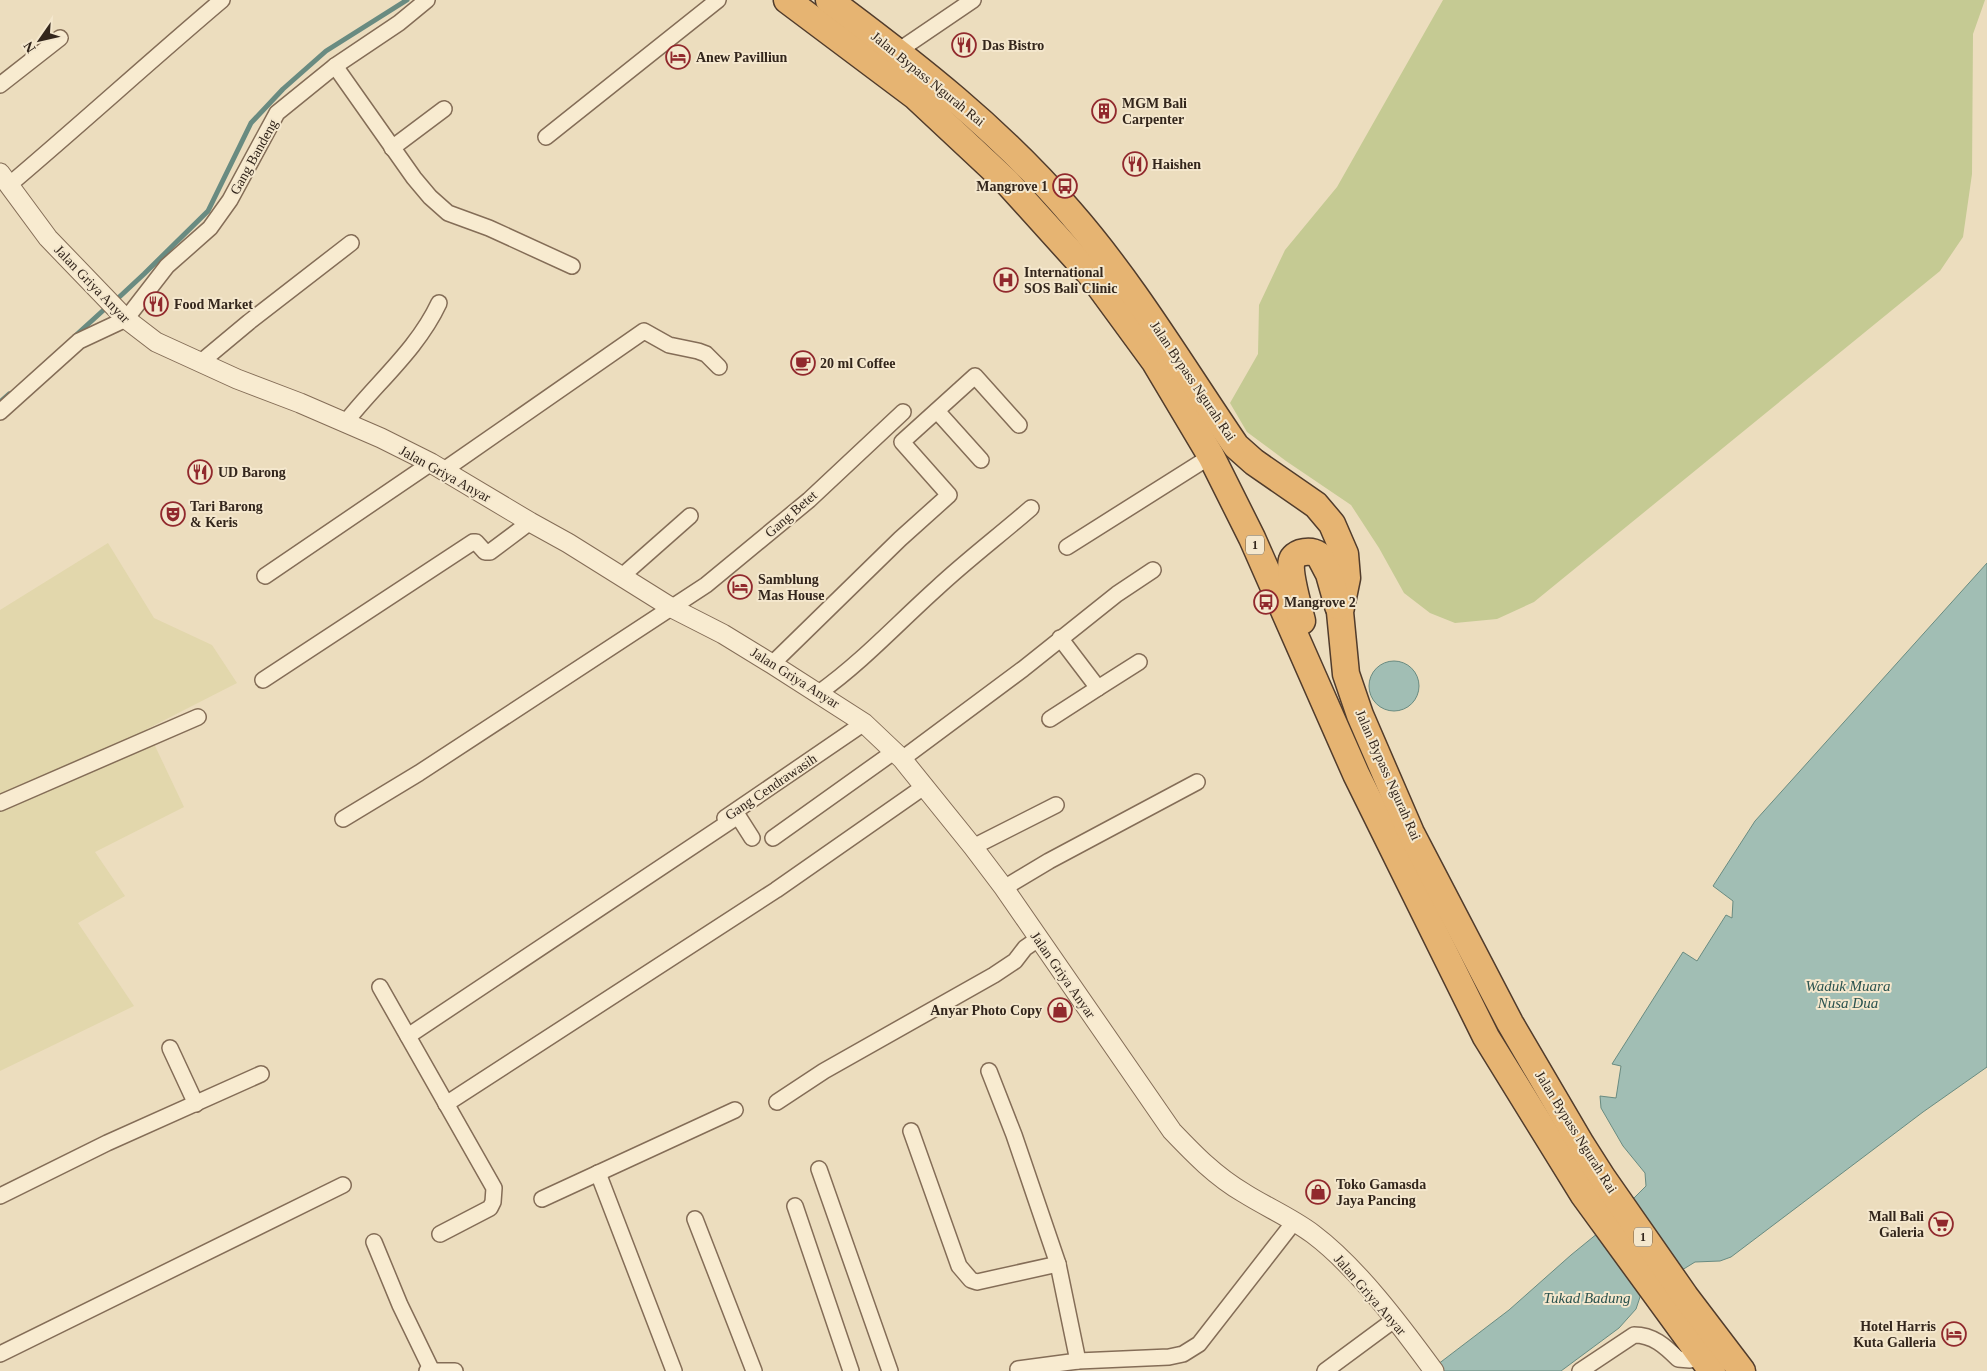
<svg xmlns="http://www.w3.org/2000/svg" width="1987" height="1371" font-family="Georgia,serif">
  <style>
    .farmland { fill: #e2d7ac }
    .green { fill: #c5ca93 }
    .water { fill: #a1beb4; stroke: #698b81 }
    .lines { fill: none; stroke-linecap: round; stroke-linejoin: round }
    .stream { stroke: #698b81; stroke-width: 5 }
    .minor-casing { stroke: #846d57; stroke-width: 18 }
    .tertiary-casing { stroke: #846d57; stroke-width: 21 }
    .trunk-casing { stroke: #513c2c; stroke-width: 29 }
    .minor { stroke: #f8ebd0; stroke-width: 15 }
    .tertiary { stroke: #f8ebd0; stroke-width: 19 }
    .trunk { stroke: #e6b472; stroke-width: 26 }
    .labels { text-anchor: middle; dominant-baseline: central; stroke-width: 4; stroke-linejoin: round; paint-order: stroke }
    .shield { fill: #f4e7cd; stroke: #6d6051; stroke-width: 1 }
    .shield-label { font-size: 12px; font-weight: bold; fill: #33261c }
    .poi-label { font-size: 14px; font-weight: bold; fill: #33261c; stroke: #f4e7cd; text-anchor: start }
    .street-label { font-size: 14px; fill: #33261c; stroke: #f4e7cd }
    .water-label { font-size: 15px; font-style: italic; fill: #2b534f; stroke: #f4e7cd }
  </style>
  <rect width="100%" height="100%" fill="#ecddbe"/>
  <path class="farmland" d="M108 543 154 618 212 645 237 683 147 729 184 807 95 852 125 896 78 923 134 1006 0 1071V610Z"/>
  <path class="green" d="M1443 0H1985L1973 34 1972 174 1963 237 1940 271 1534 602 1497 619 1455 623 1430 613 1404 593 1379 548 1351 505 1286 461 1247 432 1230 403 1258 354 1259 305 1285 250 1337 187Z"/>
  <g class="water">
    <path d="M1987 563V1067L1923 1112 1731 1257 1720 1261 1695 1262 1682 1270 1633 1199 1646 1186 1645 1173 1623 1146 1601 1108 1600 1096 1616 1098 1621 1066 1612 1064 1683 952 1697 961 1726 915 1732 918 1733 901 1713 886 1755 821Z"/>
    <circle cx="1394" cy="686" r="25"/>
    <path d="M1598 1233 1641 1294 1636 1309 1619 1328 1561 1371H1429L1509 1310 1571 1255Z"/>
  </g>
  <g class="lines">
    <g class="stream">
      <path d="M115 301 144 274 208 211 251 123 283 89 326 51 407 0"/>
      <path d="M74 337 108 306"/>
      <path d="M0 402 9 394"/>
    </g>
    <g class="minor-casing">
      <g id="minor">
        <path d="M898 51 973 0"/>
        <path d="M335 66 414 178 430 197 448 213 489 228 572 266"/>
        <path d="M0 85 60 38"/>
        <path d="M546 137 718 0"/>
        <path d="M392 148 444 109"/>
        <path d="M9 185C81 124 150 61 222 0"/>
        <path d="M201 362 249 322 351 243"/>
        <path d="M937 411 981 460"/>
        <path d="M0 412 79 341 126 319 167 266 210 228 230 200 277 113 335 66 399 23 427 0"/>
        <path d="M345 423C377 382 417 350 439 303"/>
        <path d="M444 470 644 331 669 345 698 351 706 354 719 367"/>
        <path d="M1067 547 1211 456"/>
        <path d="M265 576 431 463"/>
        <path d="M622 576 690 516"/>
        <path d="M1060 638 1098 688 1139 662"/>
        <path d="M772 664 900 539 949 495 902 442 975 376 1019 425"/>
        <path d="M263 680 473 542H476L485 552H490L530 522"/>
        <path d="M820 692C862 662 898 623 937 588 967 560 1000 535 1031 508"/>
        <path d="M1050 719 1098 688"/>
        <path d="M902 759 1023 669 1117 594 1153 570"/>
        <path d="M0 803 198 717"/>
        <path d="M725 818 864 723"/>
        <path d="M343 819 419 773 706 585 809 500 903 412"/>
        <path d="M773 838 895 751"/>
        <path d="M973 847 1056 805"/>
        <path d="M1004 888 1049 861 1197 782"/>
        <path d="M380 987 494 1188 493 1202 490 1208 440 1234"/>
        <path d="M408 1036 738 816 752 838"/>
        <path d="M170 1048 196 1104"/>
        <path d="M989 1071 1014 1135 1058 1264 1078 1361"/>
        <path d="M777 1102 824 1071 994 975 1015 961 1025 948 1038 939"/>
        <path d="M446 1104 776 890 925 786"/>
        <path d="M911 1131 959 1266 971 1280 977 1282 1058 1264"/>
        <path d="M819 1169 890 1371"/>
        <path d="M598 1173 674 1371"/>
        <path d="M0 1196 107 1143 261 1074"/>
        <path d="M542 1199 735 1110"/>
        <path d="M795 1206 851 1371"/>
        <path d="M695 1219 754 1371"/>
        <path d="M374 1242 400 1305 432 1371"/>
        <path d="M0 1354 343 1185"/>
        <path d="M1018 1369 1078 1361 1169 1357 1183 1354 1199 1344 1294 1222"/>
        <path d="M427 1371H455"/>
        <path d="M1325 1371 1394 1320"/>
        <path d="M1580 1371 1634 1335C1653 1335 1665 1346 1678 1359L1690 1360 1699 1354"/>
      </g>
    </g>
    <g class="tertiary-casing">
      <path id="tertiary" d="M0 173 48 238 126 319 156 342 237 379 300 403 381 438 431 463 530 522 568 543 672 608 723 634 772 664 864 723 902 759 973 847 1004 888 1172 1131C1194 1154 1215 1176 1244 1193 1266 1207 1292 1218 1313 1234 1357 1267 1401 1326 1434 1371"/>
    </g>
    <g class="trunk-casing">
      <g id="trunk">
        <path d="M787 0 915 96 1007 182 1092 276 1155 362 1211 456 1252 538 1356 774 1486 1037 1583 1194 1712 1371"/>
        <path d="M829 0C915 64 1000 130 1070 212 1133 284 1182 367 1236 446L1254 462 1316 505 1332 524 1345 554 1347 578 1340 612 1346 674 1360 715 1411 833 1510 1023 1581 1144 1602 1177 1685 1296 1742 1371"/>
        <path d="M1302 621C1299 609 1288 571 1292 560 1293 557 1297 554 1300 553 1307 551 1313 551 1319 555L1329 574 1338 606"/>
      </g>
    </g>
    <use href="#minor" class="minor"/>
    <use href="#tertiary" class="tertiary"/>
    <use href="#trunk" class="trunk"/>
  </g>
  <defs>
    <g id="restaurant-ring" transform="scale(1.25)"><circle r="9.5" fill="#f4e7cd" stroke="#91292d" stroke-width="1.5"/><path d="M-5-6h1v4h1v-4h1v4h1v-4h1v5L-1.5 .5V6h-2V.5L-5-1ZM5-6V6H3V1.5H1.5Q1.5-4 5-6Z" fill="#91292d"/></g>
    <g id="hotel-ring" transform="scale(1.25)"><circle r="9.5" fill="#f4e7cd" stroke="#91292d" stroke-width="1.5"/><path d="M-6-4.5h1.5V1H6V5H4.5V3h-9V5H-6ZM-4 0a1.8 1.8 0 1 1 3.6 0ZM.5 0V-2.5h3Q6-2.5 6 0Z" fill="#91292d"/></g>
    <g id="building-ring" transform="scale(1.25)"><circle r="9.5" fill="#f4e7cd" stroke="#91292d" stroke-width="1.5"/><path d="M-4-6H4V6H1V3H-1V6H-4ZM-2.5-4.3h1.7v1.8h-1.7ZM.8-4.3h1.7v1.8H.8ZM-2.5-1h1.7V.8h-1.7ZM.8-1h1.7V.8H.8Z" fill="#91292d"/></g>
    <g id="bus-ring" transform="scale(1.25)"><circle r="9.5" fill="#f4e7cd" stroke="#91292d" stroke-width="1.5"/><path d="M-5-6H5V4H4V6H2V4H-2V6H-4V4H-5ZM-3.5-4V0h7V-4ZM-3.5 1.2v1.5H-2V1.2ZM2 1.2v1.5H3.5V1.2Z" fill="#91292d"/></g>
    <g id="hospital-ring" transform="scale(1.25)"><circle r="9.5" fill="#f4e7cd" stroke="#91292d" stroke-width="1.5"/><path d="M-5-5h3v3.5h4V-5h3V5h-3V1.5h-4V5h-3Z" fill="#91292d"/></g>
    <g id="cafe-ring" transform="scale(1.25)"><circle r="9.5" fill="#f4e7cd" stroke="#91292d" stroke-width="1.5"/><path d="M-5.5-4.5H6V0H3Q3 3.5 0 3.5H-2.5Q-5.5 3.5-5.5 0ZM3-3.2v2h1.7v-2ZM-6 4.5H4V6H-6Z" fill="#91292d"/></g>
    <g id="theatre-ring" transform="scale(1.25)"><circle r="9.5" fill="#f4e7cd" stroke="#91292d" stroke-width="1.5"/><path d="M-5-5.5Q0-4 5-5.5V0Q5 5 0 6Q-5 5-5 0ZM-3.3-2.5H-1v1.5H-3.3ZM1-2.5H3.3v1.5H1ZM-2.8 1Q0 5.5 2.8 1Z" fill="#91292d"/></g>
    <g id="shop-ring" transform="scale(1.25)"><circle r="9.5" fill="#f4e7cd" stroke="#91292d" stroke-width="1.5"/><path d="M-5-2.5h2.3a2.7 3.5 0 0 1 5.4 0H5L5.5 6h-11ZM-1.5-2.5h3a1.5 2.3 0 0 0-3 0Z" fill="#91292d"/></g>
    <g id="supermarket-ring" transform="scale(1.25)"><circle r="9.5" fill="#f4e7cd" stroke="#91292d" stroke-width="1.5"/><path d="M-6-5.5h2.5l.6 2H6L4.5 2H-2.5L-4.4-4H-6ZM-1.5 3.2a1.3 1.3 0 1 0 .1 0ZM3 3.2a1.3 1.3 0 1 0 .1 0Z" fill="#91292d"/></g>
  </defs>
  <g fill-rule="evenodd">
    <use href="#restaurant-ring" x="964" y="45"/>
    <use href="#hotel-ring" x="678" y="57"/>
    <use href="#building-ring" x="1104" y="111"/>
    <use href="#restaurant-ring" x="1135" y="164"/>
    <use href="#bus-ring" x="1065" y="186"/>
    <use href="#hospital-ring" x="1006" y="280"/>
    <use href="#restaurant-ring" x="156" y="304"/>
    <use href="#cafe-ring" x="803" y="363"/>
    <use href="#restaurant-ring" x="200" y="472"/>
    <use href="#theatre-ring" x="173" y="514"/>
    <use href="#hotel-ring" x="740" y="587"/>
    <use href="#bus-ring" x="1266" y="602"/>
    <use href="#shop-ring" x="1060" y="1010"/>
    <use href="#shop-ring" x="1318" y="1192"/>
    <use href="#supermarket-ring" x="1941" y="1224"/>
    <use href="#hotel-ring" x="1954" y="1334"/>
  </g>
  <g class="labels">
    <g class="shield">
      <rect x="1246" y="535.5" width="18" height="19" rx="4"/>
      <rect x="1634" y="1227.5" width="18" height="19" rx="4"/>
    </g>
    <g class="shield-label">
      <text x="1255" y="545">1</text>
      <text x="1643" y="1237">1</text>
    </g>
    <g class="poi-label">
      <text x="982" y="45">Das Bistro</text>
      <text x="696" y="57">Anew Pavilliun</text>
      <text x="1122" y="103">MGM Bali<tspan x="1122" dy="16">Carpenter</tspan></text>
      <text x="1152" y="164">Haishen</text>
      <text x="1048" y="186" text-anchor="end">Mangrove 1</text>
      <text x="1024" y="272">International<tspan x="1024" dy="16">SOS Bali Clinic</tspan></text>
      <text x="174" y="304">Food Market</text>
      <text x="820" y="363">20 ml Coffee</text>
      <text x="218" y="472">UD Barong</text>
      <text x="190" y="506">Tari Barong<tspan x="190" dy="16">&amp; Keris</tspan></text>
      <text x="758" y="579">Samblung<tspan x="758" dy="16">Mas House</tspan></text>
      <text x="1284" y="602">Mangrove 2</text>
      <text x="1042" y="1010" text-anchor="end">Anyar Photo Copy</text>
      <text x="1336" y="1184">Toko Gamasda<tspan x="1336" dy="16">Jaya Pancing</tspan></text>
      <text x="1924" y="1216" text-anchor="end">Mall Bali<tspan x="1924" dy="16">Galeria</tspan></text>
      <text x="1936" y="1326" text-anchor="end">Hotel Harris<tspan x="1936" dy="16">Kuta Galleria</tspan></text>
    </g>
    <g class="street-label">
      <text transform="translate(928 79) rotate(39)">Jalan Bypass Ngurah Rai</text>
      <text transform="translate(254 157) rotate(-61)">Gang Bandeng</text>
      <text transform="translate(92 284) rotate(46)">Jalan Griya Anyar</text>
      <text transform="translate(1193 381) rotate(56)">Jalan Bypass Ngurah Rai</text>
      <text transform="translate(445 474) rotate(29)">Jalan Griya Anyar</text>
      <text transform="translate(791 514) rotate(-41)">Gang Betet</text>
      <text transform="translate(795 678) rotate(32)">Jalan Griya Anyar</text>
      <text transform="translate(1388 775) rotate(66)">Jalan Bypass Ngurah Rai</text>
      <text transform="translate(771 787) rotate(-34)">Gang Cendrawasih</text>
      <text transform="translate(1063 975) rotate(55)">Jalan Griya Anyar</text>
      <text transform="translate(1576 1132) rotate(58)">Jalan Bypass Ngurah Rai</text>
      <text transform="translate(1370 1295) rotate(49)">Jalan Griya Anyar</text>
    </g>
    <g class="water-label">
      <text x="1848" y="986">Waduk Muara<tspan x="1848" dy="17">Nusa Dua</tspan></text>
      <text x="1587" y="1298">Tukad Badung</text>
    </g>
  </g>
  <g transform="translate(40 40) rotate(236)" stroke="#f4e7cd" stroke-width="4" paint-order="stroke">
  <path d="M0-4L9 19L0 12L-9 19Z" fill="#33261c"/>
  <text y="-8" font-size="14" font-weight="bold" text-anchor="middle" fill="#33261c">N</text>
  </g>
</svg>
